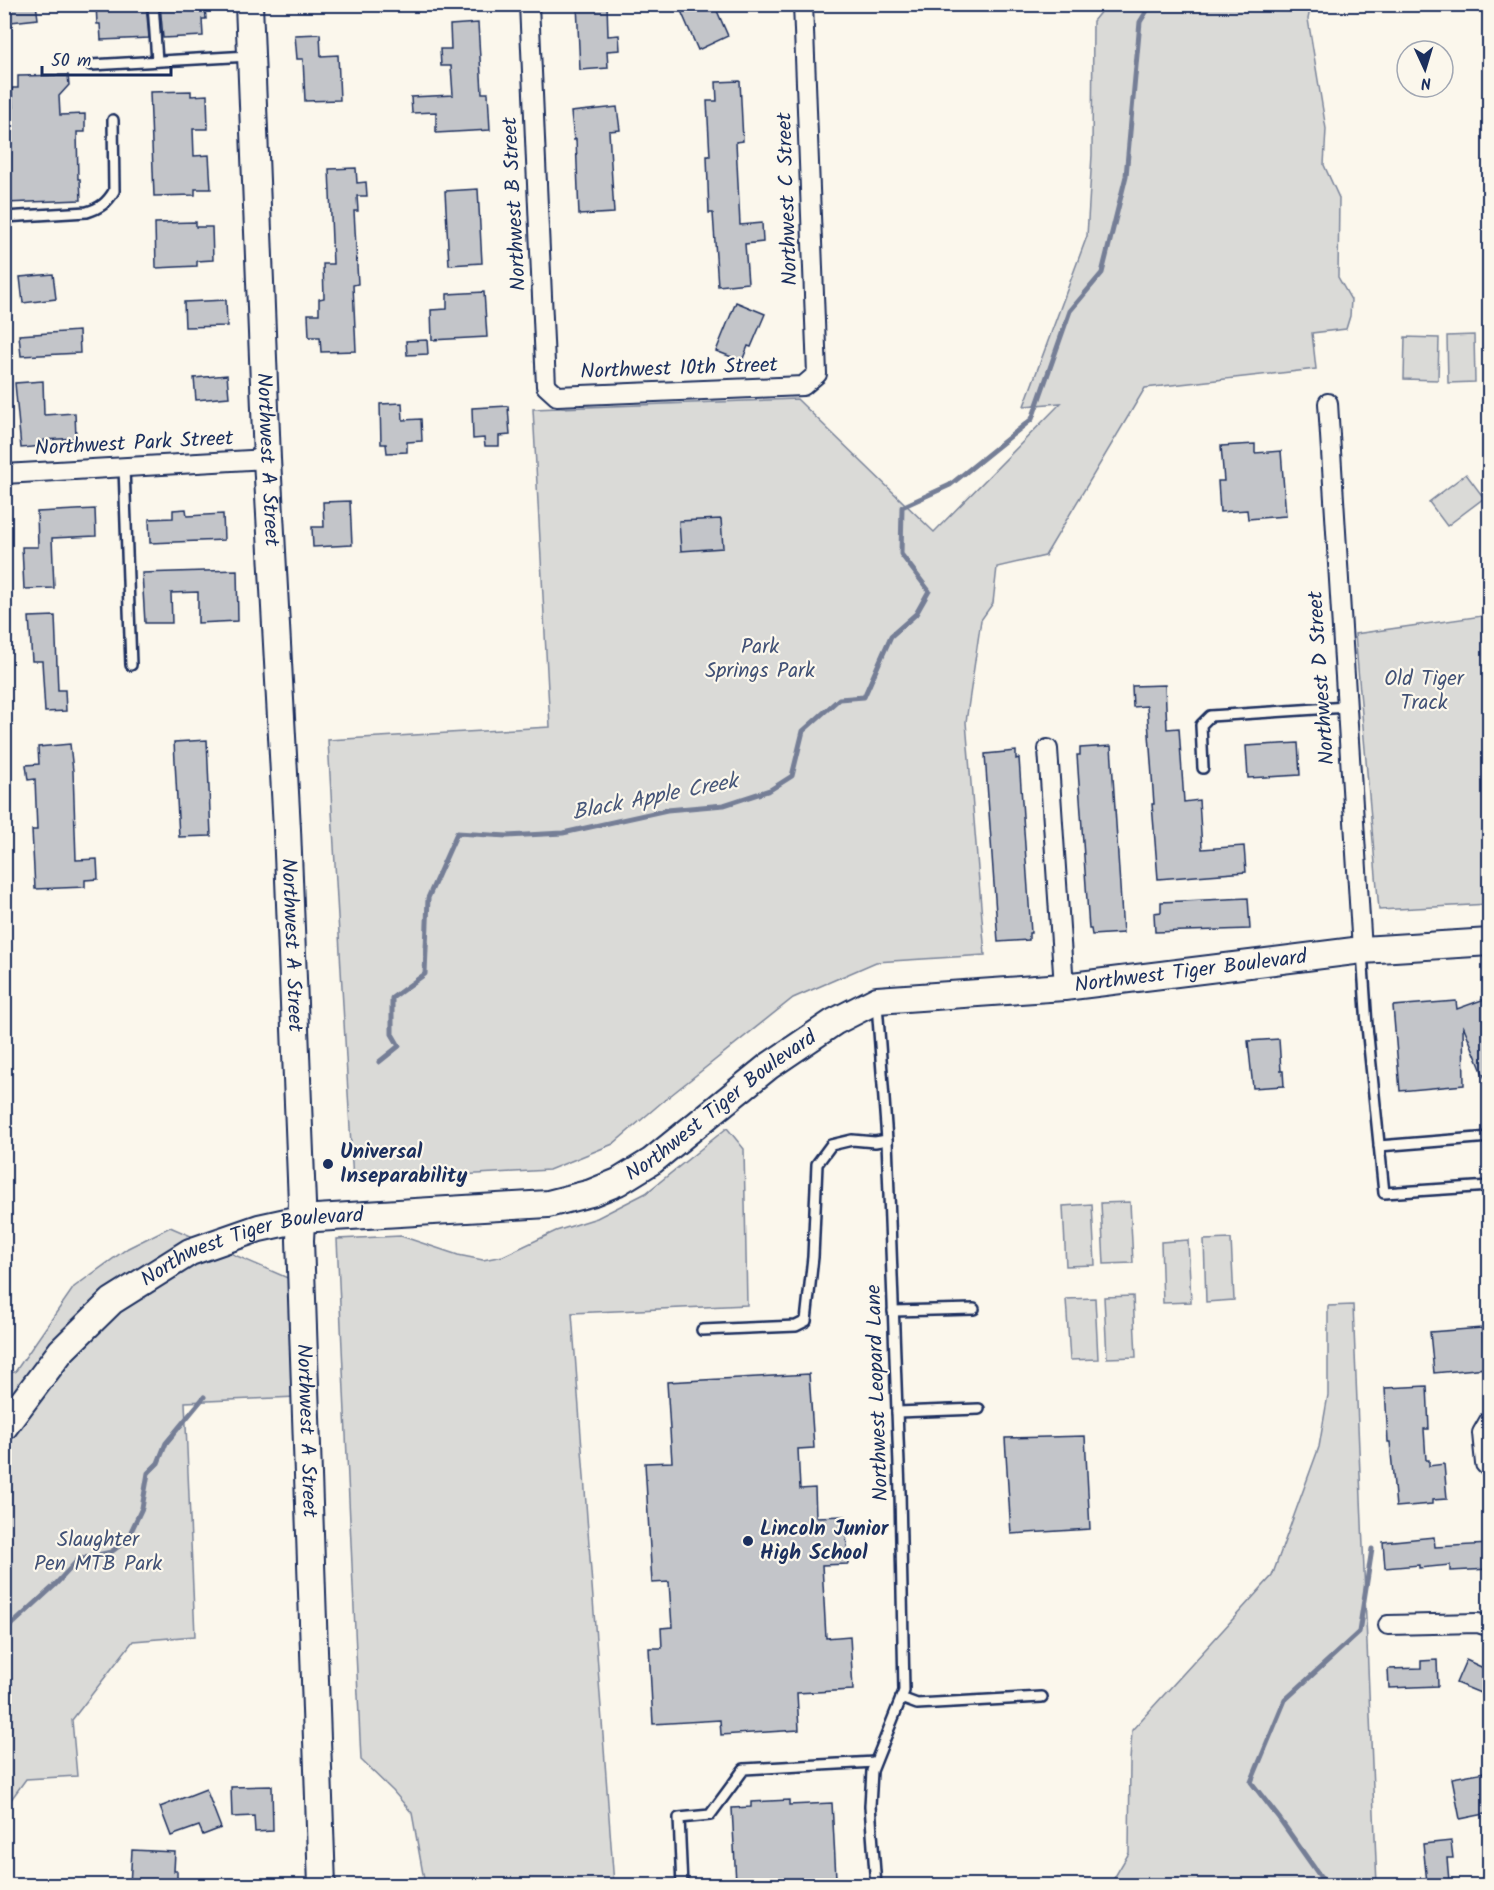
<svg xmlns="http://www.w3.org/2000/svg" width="1494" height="1890" font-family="Kalam,sans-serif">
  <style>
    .green { fill: #dadad7; stroke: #7a849a; stroke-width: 1.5 }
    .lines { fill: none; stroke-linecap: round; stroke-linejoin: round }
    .stream { stroke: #747e96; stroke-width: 5 }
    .building { fill: #c3c5c9; stroke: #1b2f5e; stroke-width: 1.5 }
    .lane-casing { stroke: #1b2f5e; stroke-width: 14 }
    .street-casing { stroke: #1b2f5e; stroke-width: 22 }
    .secondary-casing { stroke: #1b2f5e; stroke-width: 30 }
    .lane { stroke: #fbf7ec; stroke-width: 9 }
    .street { stroke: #fbf7ec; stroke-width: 18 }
    .secondary { stroke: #fbf7ec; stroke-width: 26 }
    .poi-dot { fill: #1b2f5e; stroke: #fbf7ec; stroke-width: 2 }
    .labels { text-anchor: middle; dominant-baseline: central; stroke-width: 4.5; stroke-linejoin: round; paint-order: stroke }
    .street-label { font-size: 21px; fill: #1b2f5e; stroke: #fbf7ec }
    .park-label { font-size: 21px; fill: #415176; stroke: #fbf7ec }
    .poi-label { font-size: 21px; font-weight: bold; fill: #1b2f5e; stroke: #fbf7ec; text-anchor: start }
    .water-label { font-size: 22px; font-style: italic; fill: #47577a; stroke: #fbf7ec }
  </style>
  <rect width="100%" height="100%" fill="#fbf7ec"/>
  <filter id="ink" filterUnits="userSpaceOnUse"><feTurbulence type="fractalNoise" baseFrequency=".0167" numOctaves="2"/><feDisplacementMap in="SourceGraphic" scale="12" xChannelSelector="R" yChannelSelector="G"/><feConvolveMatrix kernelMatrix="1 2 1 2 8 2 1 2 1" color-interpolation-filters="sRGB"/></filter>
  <g filter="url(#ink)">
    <g class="green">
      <path d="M1106 5H1311L1308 19 1326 129 1324 165 1339 198 1338 277 1351 300 1350 316 1346 329 1312 333 1316 369 1145 388 1045 556 997 567 993 603 981 620 966 722 985 955 876 962 793 998 661 1103 613 1144 549 1170 353 1181 328 740 550 727 533 409 797 399 934 532 1061 403 1024 406 1087 236 1092 155 1093 21Z"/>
      <path d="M1474 335 1475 382 1448 383 1447 336Z"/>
      <path d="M1405 337 1439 338 1438 380 1404 379Z"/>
      <path d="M1466 474 1484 498 1447 526 1429 502Z"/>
      <path d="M1489 615V904L1379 910 1355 634Z"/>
      <path d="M727 1128 744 1149 747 1305 572 1313 614 1885H425L412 1813 393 1791 361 1760 337 1239 401 1236 458 1255 483 1260 503 1256 556 1231 597 1218 646 1193Z"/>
      <path d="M1130 1202 1133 1263 1104 1264 1101 1203Z"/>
      <path d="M1092 1204 1095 1265 1066 1266 1063 1206Z"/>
      <path d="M170 1227 290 1279 296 1397 185 1402 195 1636 133 1641 72 1720 77 1776 26 1779 5 1808V1373L15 1372 74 1287 128 1248Z"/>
      <path d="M1231 1239 1234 1300 1206 1302 1204 1240Z"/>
      <path d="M1188 1240 1191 1302 1163 1303 1161 1242Z"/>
      <path d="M1133 1296 1136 1357 1107 1358 1104 1297Z"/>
      <path d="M1095 1298 1098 1359 1070 1360 1066 1299Z"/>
      <path d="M1353 1305 1377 1885H1110L1129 1853 1130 1761 1132 1730 1272 1576 1319 1447 1328 1395V1306Z"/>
    </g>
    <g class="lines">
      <g class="stream">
        <path d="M379 1062 399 1046 392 1034V998L425 974 428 898 457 833 507 836 563 833 667 810 724 805 770 790 792 776 803 731 839 699 864 697 891 636 916 614 929 591 901 554 902 507 950 485 1032 419 1070 311 1102 273 1126 176 1140 22 1151 4"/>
        <path d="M4 1632 54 1586 79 1559 111 1552 127 1540 142 1508 148 1473 158 1463 166 1443 204 1397"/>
        <path d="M1327 1886 1279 1818 1251 1782 1285 1700 1359 1632 1372 1549"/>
      </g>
    </g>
    <g class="building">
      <path d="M9 4H36L38 19 11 22Z"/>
      <path d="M96 4H146L149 38 101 40 100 24H97Z"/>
      <path d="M160 4H205L206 19H202L203 36 163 38Z"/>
      <path d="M577 4H607L608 36 619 35 620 50 607 51 608 68 580 70Z"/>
      <path d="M678 4H714L728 36 698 50Z"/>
      <path d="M478 23 482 93H488L490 130 436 133V112L412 113 411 97 453 95 451 66H441L440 49H451L450 25Z"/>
      <path d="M320 34 321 56 338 55 340 100 305 101 303 59H297L295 35Z"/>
      <path d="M68 75 69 85 59 96 60 115 85 114V132H77L78 179H80L81 200 5 203 4 115 13 114 12 88H18V76Z"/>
      <path d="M740 81 743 141 736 142 740 225 762 223 763 242 745 244 748 283 718 286 713 213H709L707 156H710L707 101H717L716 82Z"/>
      <path d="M191 91V96L207 95 208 129H193L194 156 209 155 211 189H195V195L154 196 150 92Z"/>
      <path d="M617 107 620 130 609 131 614 213 579 215 576 139 574 140 571 112Z"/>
      <path d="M356 168 357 183 366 182 367 196H357L358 211H354L358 284 353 285 356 351 321 352 320 337H309L308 314H319V299L324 298 323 264H333L329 169Z"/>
      <path d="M478 189 482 263 449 265 445 191Z"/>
      <path d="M196 222V227H212L213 260 197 261V266L156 268 155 223Z"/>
      <path d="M53 274 56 299 23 303 20 277Z"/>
      <path d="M484 292 487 337 432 340 431 310 447 309V294Z"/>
      <path d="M226 300 227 326 185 327 184 302Z"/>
      <path d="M736 302 765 314 751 347 748 346 742 361 716 351Z"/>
      <path d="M79 331 80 353 21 356 19 335Z"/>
      <path d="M427 340 428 354 407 355 406 341Z"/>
      <path d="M227 375 229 397 196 400 194 378Z"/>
      <path d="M43 381 44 415 75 413 76 438 44 440V446L21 448 15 383Z"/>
      <path d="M402 403 403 420 421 419 422 441 407 442V452L387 453 386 444H381L380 404Z"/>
      <path d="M508 406 510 435 499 436V446H485L484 438 473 439 472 408Z"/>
      <path d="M1255 444V453L1281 451 1286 516 1248 519 1247 510 1220 512 1218 481H1224L1221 446Z"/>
      <path d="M350 501 352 545 313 547 312 527H324L323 502Z"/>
      <path d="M95 509 96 536 52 538 54 588 24 589 22 547H38L37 512Z"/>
      <path d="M186 509 187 516 223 514 224 540 150 543 149 519 173 518V510Z"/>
      <path d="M721 519 723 548 681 551 679 521Z"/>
      <path d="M237 570 238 621 198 623V592L171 593 172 623H145L142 573Z"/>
      <path d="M55 616 58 690H65L66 711 45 712 42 661H32L29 617Z"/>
      <path d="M1165 685 1167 729 1179 728 1184 802 1199 800 1202 849 1244 846 1246 872 1158 879 1152 804H1154L1147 706 1133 707 1132 686Z"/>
      <path d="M207 740 211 836 179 837 174 742Z"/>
      <path d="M1298 743 1300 775 1248 778 1246 746Z"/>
      <path d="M70 744 73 771 76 860 97 859 98 879 85 880V887L35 889 32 830H37L35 779 28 780 26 765 39 764 38 747Z"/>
      <path d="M1111 746 1123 933 1092 935 1091 929H1089L1077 755H1080V748Z"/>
      <path d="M1016 751V759L1019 758 1031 933H1029V940L998 942 985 754Z"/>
      <path d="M1248 898 1250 929 1155 932 1154 913 1161 912V902Z"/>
      <path d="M1490 997V1091L1463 1025 1464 1085 1400 1091 1393 1006 1456 1001 1457 1009Z"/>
      <path d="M1279 1039 1281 1071H1283L1284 1086 1253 1088 1248 1041Z"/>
      <path d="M1482 1328 1486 1368 1434 1373 1430 1332Z"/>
      <path d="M809 1374 814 1448 798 1449 800 1489 815 1488 816 1517 845 1516 848 1564 822 1565 826 1638 850 1636 853 1690 797 1693 799 1730 721 1735 720 1720 653 1724 649 1648H662L661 1628 672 1627 669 1582 652 1583 645 1463 672 1462 667 1382Z"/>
      <path d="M1427 1386 1429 1429H1424L1426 1460H1429V1466L1444 1464 1447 1499 1432 1500V1504L1396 1507 1390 1442H1388L1385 1388Z"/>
      <path d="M1085 1436 1090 1529 1011 1534 1005 1438Z"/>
      <path d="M1434 1537 1435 1547 1490 1544V1569L1450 1571V1565L1419 1568V1565L1385 1568 1383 1542Z"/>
      <path d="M1437 1660 1438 1686 1389 1688 1388 1669 1421 1668V1661Z"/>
      <path d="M1466 1660 1490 1671V1697L1456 1683Z"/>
      <path d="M1490 1771V1813L1460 1819 1452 1778Z"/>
      <path d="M272 1786 273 1831 255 1832 254 1816 232 1817 231 1787Z"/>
      <path d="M206 1789 221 1828 203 1835 199 1826 171 1836 160 1807Z"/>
      <path d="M789 1800V1805L832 1803 836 1878 736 1883 732 1808 751 1807V1802Z"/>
      <path d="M1451 1841 1453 1858H1447L1449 1881 1427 1883 1423 1844Z"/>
      <path d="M132 1850 175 1852 174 1871H177V1886H130Z"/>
    </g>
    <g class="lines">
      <g class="lane-casing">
        <g id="lane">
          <path d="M153 4 157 61"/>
          <path d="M91 65 249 56"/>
          <path d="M4 217 87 212C100 208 107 203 114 191L113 120"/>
          <path d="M124 467 131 665"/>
          <path d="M1203 768 1201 725 1210 716 1347 707"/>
          <path d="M1362 951 1367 1026 1384 1193 1490 1186"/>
          <path d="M1379 1146 1490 1137"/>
          <path d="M893 1311 974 1309"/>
          <path d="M702 1330 796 1326 806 1321 813 1257 817 1164 831 1145 852 1140 875 1142 887 1140"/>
          <path d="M897 1412 979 1409"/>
          <path d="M901 1698 917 1704 1042 1697"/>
          <path d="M682 1886 679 1818 710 1815 744 1769 875 1762"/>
          <path d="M876 1886 870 1806 872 1771 904 1691 900 1492 887 1140 877 1004"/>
        </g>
      </g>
      <g class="street-casing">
        <g id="street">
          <path d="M529 4 546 386 557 396 803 386 817 374 803 4"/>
          <path d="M1328 403 1362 950"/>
          <path d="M4 474 267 459"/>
          <path d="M1048 749 1064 987"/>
          <path d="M1490 1419 1482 1433 1485 1464 1490 1469"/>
          <path d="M1388 1625 1478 1623 1490 1627"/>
        </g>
      </g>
      <g class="secondary-casing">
        <g id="secondary">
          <path id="s1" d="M249 4 267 459 287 829 302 1203 300 1240 322 1886"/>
          <path id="s2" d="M4 1427 61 1351 112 1301 190 1252 259 1228 300 1219 548 1204 591 1193 618 1182 652 1161 769 1066 834 1022 877 1000 1064 987 1362 950 1490 942"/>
        </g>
      </g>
      <use href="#lane" class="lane"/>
      <use href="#street" class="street"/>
      <use href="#secondary" class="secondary"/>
    </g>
  </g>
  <g class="poi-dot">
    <circle cx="328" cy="1164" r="6"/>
    <circle cx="748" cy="1541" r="6"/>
  </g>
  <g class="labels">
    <g class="street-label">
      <text transform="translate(788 199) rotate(-92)">Northwest C Street</text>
      <text transform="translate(515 204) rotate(-93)">Northwest B Street</text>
      <text transform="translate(679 369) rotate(-2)">Northwest 10th Street</text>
      <text transform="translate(134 444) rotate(-3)">Northwest Park Street</text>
      <text stroke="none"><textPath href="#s1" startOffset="456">Northwest A Street</textPath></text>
      <text transform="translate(1322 678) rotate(-94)">Northwest D Street</text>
      <text stroke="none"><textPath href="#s1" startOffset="942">Northwest A Street</textPath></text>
      <text stroke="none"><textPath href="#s2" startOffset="1328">Northwest Tiger Boulevard</textPath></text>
      <text stroke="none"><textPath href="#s2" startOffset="824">Northwest Tiger Boulevard</textPath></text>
      <text stroke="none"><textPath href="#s2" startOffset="320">Northwest Tiger Boulevard</textPath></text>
      <text transform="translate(878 1393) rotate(-92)">Northwest Leopard Lane</text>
      <text stroke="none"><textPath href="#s1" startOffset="1428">Northwest A Street</textPath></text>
    </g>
    <g class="park-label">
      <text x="760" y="647">Park<tspan x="760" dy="24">Springs Park</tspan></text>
      <text x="1424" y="679">Old Tiger<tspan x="1424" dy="24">Track</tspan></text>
      <text x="98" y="1540">Slaughter<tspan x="98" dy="24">Pen MTB Park</tspan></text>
    </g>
    <g class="poi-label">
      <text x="340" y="1152">Universal<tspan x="340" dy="24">Inseparability</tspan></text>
      <text x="760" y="1529">Lincoln Junior<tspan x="760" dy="24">High School</tspan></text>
    </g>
    <g class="water-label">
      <text transform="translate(655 798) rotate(-11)">Black Apple Creek</text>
    </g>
  </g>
  <rect width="1494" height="1890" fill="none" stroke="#fbf7ec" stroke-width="24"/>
  <rect x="12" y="12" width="1470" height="1866" fill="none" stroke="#1b2f5e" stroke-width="2" filter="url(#ink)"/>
  <g transform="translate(1425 69) rotate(176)"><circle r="28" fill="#fbf7ec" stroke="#a1a7b3" stroke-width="1.5"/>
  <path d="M0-4.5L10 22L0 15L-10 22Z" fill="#1b2f5e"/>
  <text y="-9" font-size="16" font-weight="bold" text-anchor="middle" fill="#1b2f5e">N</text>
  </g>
  <path d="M42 66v9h129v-9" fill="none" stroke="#1b2f5e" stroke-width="3"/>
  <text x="51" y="66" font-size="18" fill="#1b2f5e" stroke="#fbf7ec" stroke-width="4.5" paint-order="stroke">50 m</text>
</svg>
